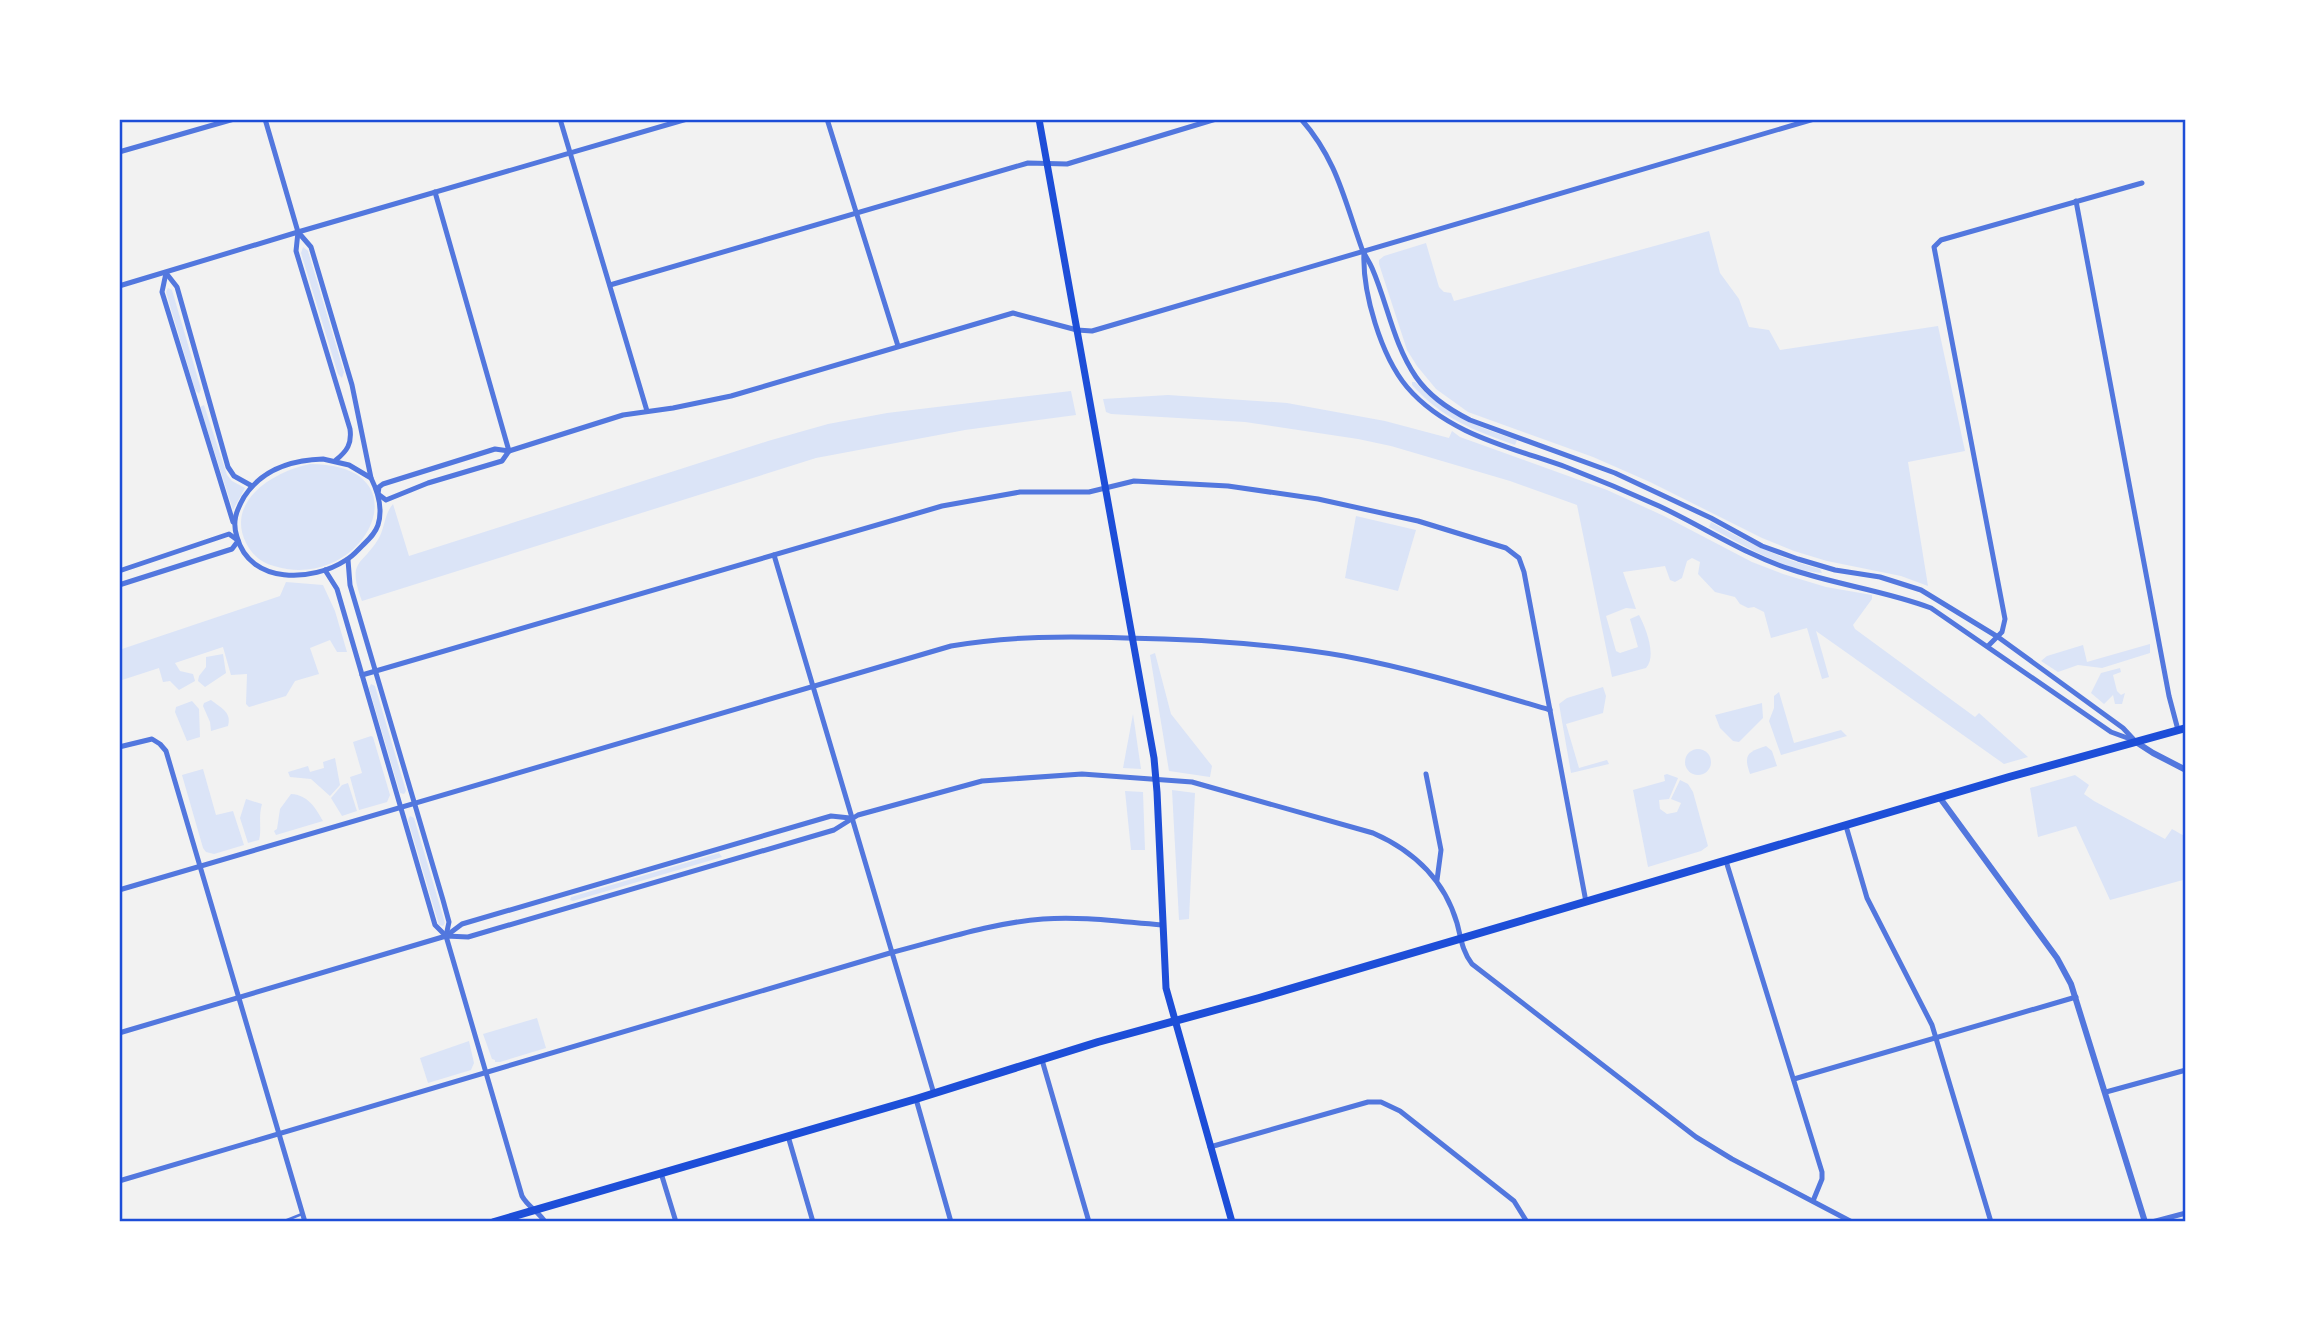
<svg xmlns="http://www.w3.org/2000/svg" width="2305" height="1341" font-family="'PT Serif',serif">
  <style>
    .green { fill: #dbe4f7 }
    .lines { fill: none; stroke-linecap: round; stroke-linejoin: round }
    .service { stroke: #5277de; stroke-width: 2.5 }
    .minor { stroke: #5277de; stroke-width: 5 }
    .tertiary { stroke: #5277de; stroke-width: 6 }
    .secondary { stroke: #1d4ed8; stroke-width: 7 }
    .primary { stroke: #1d4ed8; stroke-width: 8 }
    .neatline { fill: none; stroke: #1d4ed8; stroke-width: 2.5 }
  </style>
  <rect width="100%" height="100%" fill="#f2f2f2"/>
  <g class="green">
    <path d="M1709 231 1720 273 1739 299 1749 327 1769 330 1780 350 1938 326 1965 451 1908 462 1928 586 1901 576 1827 561 1794 551 1762 538 1650 482 1593 457 1468 412 1436 389 1417 366 1407 350 1379 264V260L1384 256 1426 243 1439 287 1444 292 1451 293 1454 301Z"/>
    <path d="M303 247 308 251 344 372 342 378 338 374 301 253Z"/>
    <path d="M168 288 172 290 201 389 199 394 195 390 166 292Z"/>
    <path d="M1412 382H1415C1444 414 1477 427 1517 440L1515 445C1473 430 1443 419 1412 385Z"/>
    <path d="M1071 391 1076 415 965 430 816 458 362 601C346 558 363 567 380 536 385 525 385 513 393 504L409 556 768 441 828 424 887 413Z"/>
    <path d="M1168 395 1287 403 1385 421 1449 438 1452 431 1460 437 1607 490 1664 516 1752 562 1783 574 1826 587 1872 595V599L1853 625 1855 629 1975 717 1979 713 2028 757 2004 764 1816 631 1829 677 1822 679 1807 628 1771 638 1764 612 1754 607 1748 608 1740 604 1735 597 1715 592 1698 574 1700 562 1692 558 1687 561 1682 578 1675 582 1670 580 1665 566 1623 572 1636 609 1626 608 1606 616 1616 651 1620 653 1638 647 1630 619 1639 615C1646 628 1657 656 1646 668L1612 677 1577 505 1510 481 1391 446 1358 439 1245 422 1111 414 1106 412 1103 399Z"/>
    <path d="M204 405 227 475 232 481 245 488 233 510 200 407Z"/>
    <path d="M310 464C429 464 364 594 274 566 262 563 252 555 246 543 225 500 275 471 310 464Z"/>
    <path d="M1356 516 1416 530 1398 591 1345 578Z"/>
    <path d="M1711 522C1746 542 1781 559 1820 569L1822 573C1784 571 1742 544 1709 527Z"/>
    <path d="M286 582 323 585 335 611 347 652H337L330 640 310 648 319 674 295 681 286 696 249 707 246 704 247 674 231 675 223 647 175 663 180 671 193 674 195 681 179 690 170 681 163 682 159 668 119 681V650L280 596Z"/>
    <path d="M2150 644V653L2102 668 2078 665 2058 672 2041 661 2047 656 2083 645 2087 662Z"/>
    <path d="M1155 653 1171 714 1212 766 1210 777 1169 771 1150 655Z"/>
    <path d="M223 654 226 673 205 687 198 681 199 676 206 667V657Z"/>
    <path d="M2120 668 2121 672 2113 675 2117 691 2121 695 2125 693 2122 704H2115L2113 695 2104 704 2091 693 2101 673Z"/>
    <path d="M371 684 375 686 406 791 404 794 400 793 369 688Z"/>
    <path d="M1603 687 1606 696 1603 713 1566 724 1579 768 1607 760 1609 764 1571 773 1559 704 1567 698Z"/>
    <path d="M1779 692 1794 743 1841 730 1847 736 1781 755 1769 721 1774 708V696Z"/>
    <path d="M211 700C221 708 232 712 228 726L211 731 210 722 203 706 204 703Z"/>
    <path d="M192 701 199 709 200 737 187 741 175 712 176 707Z"/>
    <path d="M1762 703 1763 718 1739 742 1733 741 1720 728 1715 715Z"/>
    <path d="M1133 714 1141 769 1123 768Z"/>
    <path d="M371 736 373 737 390 795 387 802 359 810 350 777 362 773 353 742Z"/>
    <path d="M1766 746 1772 751 1777 766 1750 774C1743 754 1748 752 1766 746Z"/>
    <circle cx="1698" cy="762" r="13"/>
    <path d="M335 758 340 785 330 796 311 779 290 777 288 772 308 766 310 772 324 768 323 762Z"/>
    <path d="M203 769 216 815 233 811 244 845 214 854 206 852 203 848 182 775Z"/>
    <path d="M1667 774 1678 778 1669 799 1659 800 1660 809 1667 814 1677 812 1681 803 1671 799 1680 780 1688 784 1693 792 1708 846 1701 851 1648 867 1633 790 1665 781 1664 775Z"/>
    <path d="M2075 775 2089 785 2084 794 2094 801 2165 839 2172 829 2186 837V881L2183 880 2110 900 2076 826 2038 837 2030 788Z"/>
    <path d="M348 783 357 811 342 816 331 798 342 785Z"/>
    <path d="M1172 790 1195 793 1189 919 1179 920Z"/>
    <path d="M1125 791 1143 792 1145 850H1131Z"/>
    <path d="M291 794C308 795 315 807 323 821L276 835 274 831 277 829 280 809Z"/>
    <path d="M246 799 262 804C258 817 262 830 259 840L248 843 240 818Z"/>
    <path d="M410 816 414 818 445 923 443 926 439 925 408 820Z"/>
    <path d="M719 853 722 857 573 901 570 900 571 897Z"/>
    <path d="M537 1018 546 1048 500 1062H495V1060L492 1059 483 1034Z"/>
    <path d="M469 1041 474 1063 471 1070 428 1083 420 1058Z"/>
  </g>
  <g class="lines">
    <path class="service" d="M282 1222 302 1214"/>
    <g class="minor">
      <path d="M265 119 298 232 296 251 350 429C352 444 347 451 336 460"/>
      <path d="M560 119 647 411"/>
      <path d="M827 119 898 346"/>
      <path d="M1301 119C1337 160 1344 199 1362 249 1365 256 1369 261 1372 268 1388 305 1393 343 1416 377 1429 396 1450 410 1470 420L1615 473 1711 518 1762 546 1798 559 1835 570 1880 577 1921 590 1998 637 2123 728 2136 742"/>
      <path d="M119 152 234 119"/>
      <path d="M435 192 509 451"/>
      <path d="M2076 201 2169 696 2178 730"/>
      <path d="M298 232 311 247 352 385 371 478"/>
      <path d="M1364 252C1362 292 1381 356 1407 387 1447 434 1510 447 1566 467 1597 479 1628 492 1659 506 1704 527 1745 555 1793 570 1838 585 1886 591 1931 608L2111 732 2133 740"/>
      <path d="M166 273 162 292 233 522"/>
      <path d="M166 273 177 287 228 467 234 476 252 486"/>
      <path d="M610 285 1028 163 1067 164 1216 119"/>
      <path d="M119 286 298 232 687 119"/>
      <path d="M323 459 349 465 371 478C378 492 383 509 378 525 375 534 369 539 362 546 357 551 352 557 346 560 313 582 250 585 237 537 232 522 236 511 244 497 262 469 291 460 323 459Z"/>
      <path d="M378 494 379 487 383 484 495 449 509 451 623 415 673 408 731 396 1013 313 1077 330 1092 331 1814 119"/>
      <path d="M378 494 386 500 428 483 502 461 509 451"/>
      <path d="M774 555 934 1094"/>
      <path d="M348 560 350 585 443 900 449 922 446 936 522 1196C528 1207 539 1212 545 1222"/>
      <path d="M325 570 337 589 435 925 446 936"/>
      <path d="M119 571 229 534 236 539"/>
      <path d="M119 585 232 549 238 541"/>
      <path d="M1988 646 2002 632 2005 619 1934 247 1941 240 2142 183"/>
      <path d="M362 675 942 506 1020 492H1089L1134 481 1228 486 1318 499 1418 521 1506 548 1519 558 1524 572 1586 902"/>
      <path d="M119 747 152 739 160 744 166 751 305 1222"/>
      <path d="M1426 774 1441 850 1437 880"/>
      <path d="M1846 826 1867 898 1932 1025 1991 1222"/>
      <path d="M1726 861 1822 1172V1179L1813 1201"/>
      <path d="M119 890 951 646C1010 636 1067 636 1126 638 1199 639 1272 644 1344 656 1414 669 1482 690 1550 710"/>
      <path d="M446 936 462 924 831 816 850 818"/>
      <path d="M119 1033 446 936 468 937 834 830 858 815 982 781 1082 774 1192 782 1373 833C1414 851 1444 879 1457 923 1461 938 1462 951 1472 964L1696 1137 1732 1159 1852 1222"/>
      <path d="M1042 1060 1089 1222"/>
      <path d="M1794 1079 2076 997"/>
      <path d="M2106 1092 2186 1070"/>
      <path d="M916 1099 951 1222"/>
      <path d="M788 1136 813 1222"/>
      <path d="M1210 1147 1368 1102H1381L1400 1111 1514 1201 1527 1222"/>
      <path d="M661 1173 676 1222"/>
      <path d="M119 1181 890 953C941 940 991 923 1043 919 1083 916 1122 922 1162 925"/>
      <path d="M2152 1222 2186 1213"/>
    </g>
    <g class="tertiary">
      <path d="M2136 742 2153 753 2186 770"/>
      <path d="M1940 798 2057 958 2071 984 2145 1222"/>
    </g>
    <path class="secondary" d="M1039 119 1154 758 1157 792 1166 988 1232 1222"/>
    <path class="primary" d="M494 1222 916 1099 1098 1042 1259 998 2009 777 2186 728"/>
  </g>
  <rect width="2305" height="1341" fill="none" stroke="#ffffff" stroke-width="242"/>
  <rect x="121" y="121" width="2063" height="1099" class="neatline"/>
</svg>
